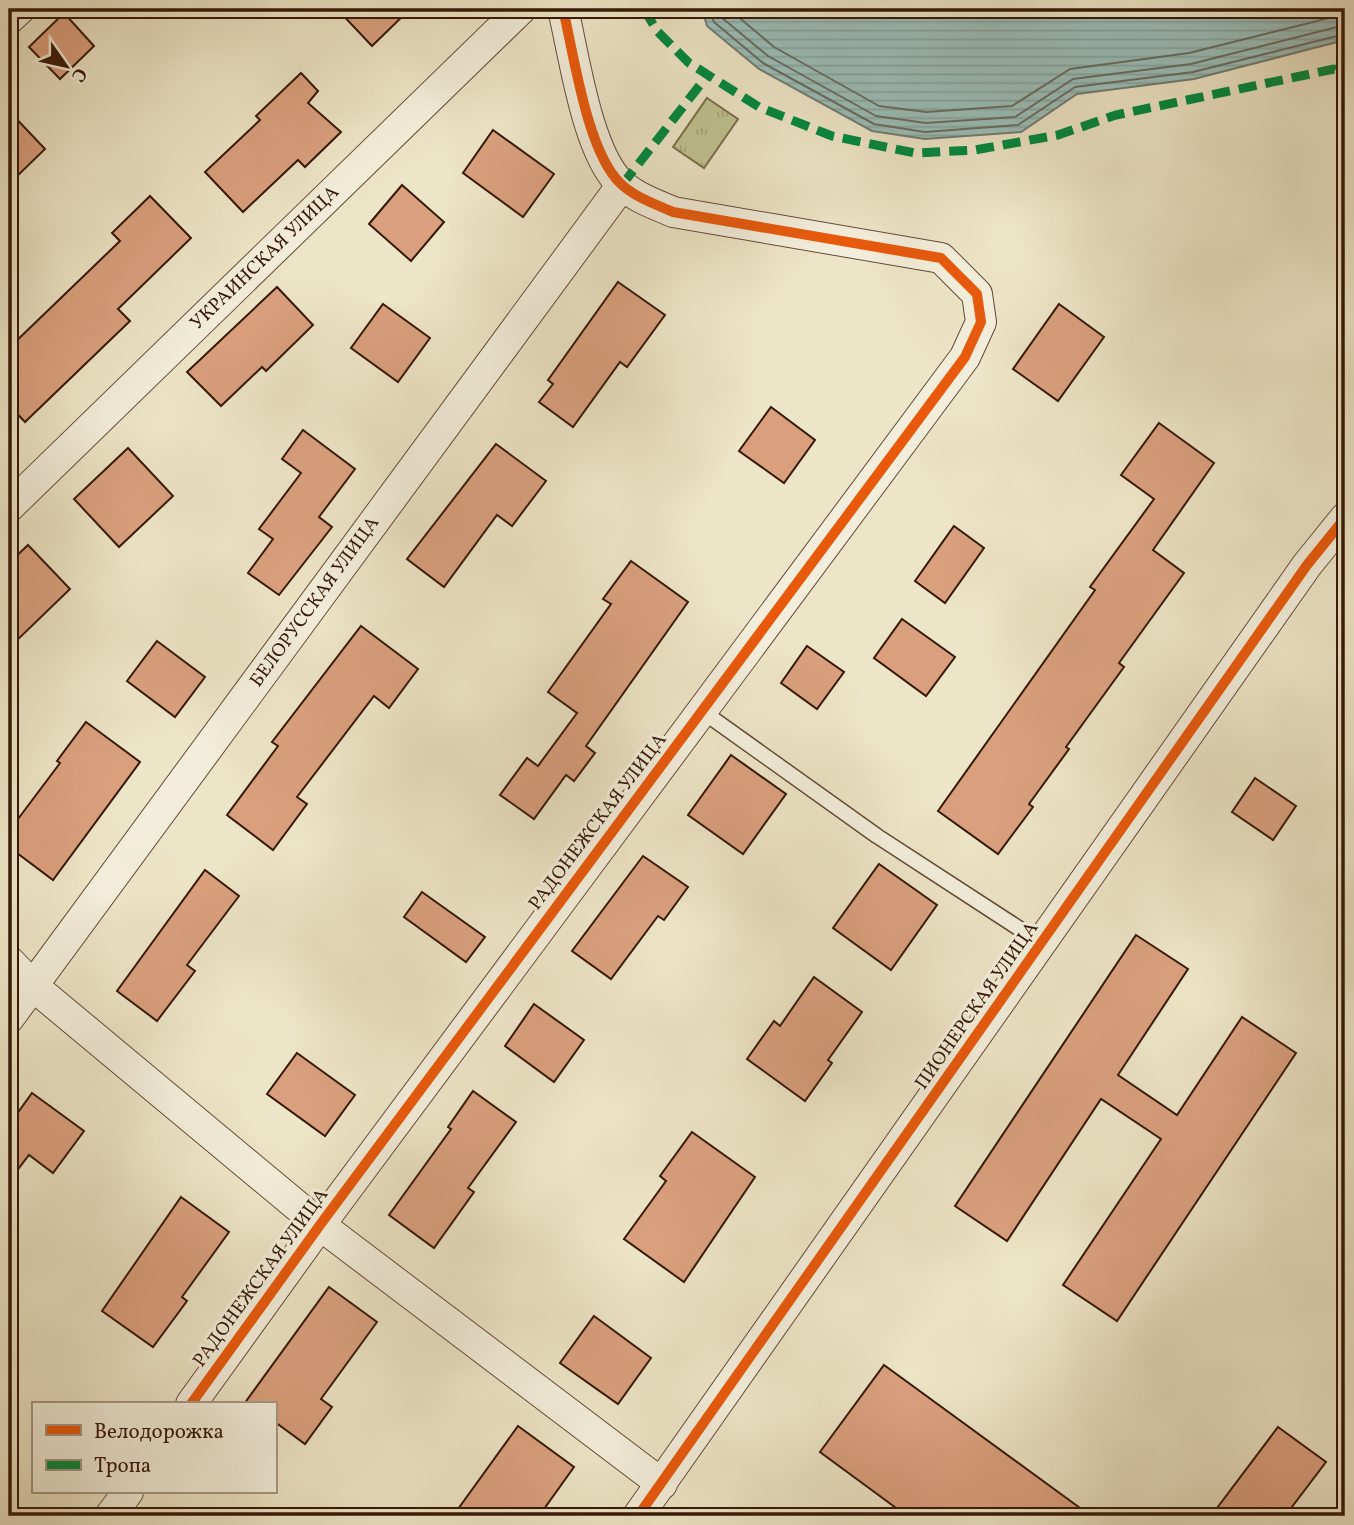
<svg xmlns="http://www.w3.org/2000/svg" width="1354" height="1525" font-family="Vollkorn,serif">
  <style>
    .grass { fill: url(#grass-tufts); stroke: #7a6d4c; stroke-width: 2 }
    .water { fill: url(#water-rules); stroke: #727c72; stroke-width: 2 }
    .lines { fill: none; stroke-linecap: round; stroke-linejoin: round }
    .shore { stroke: #686b60; stroke-width: 2 }
    .building { fill: #daa07e; stroke: #361807; stroke-width: 2 }
    .lane-casing { stroke: #644b37; stroke-width: 17 }
    .street-casing { stroke: #644b37; stroke-width: 32 }
    .lane { stroke: #f3eedb; stroke-width: 14 }
    .street { stroke: #f3eedb; stroke-width: 30 }
    .quiet { stroke: #00873e; stroke-width: 9; stroke-dasharray: 18 9; stroke-linecap: butt }
    .cycleway-casing { stroke: #f3eedb; stroke-width: 15 }
    .cycleway { stroke: #e8590c; stroke-width: 10 }
    .labels { text-anchor: middle; dominant-baseline: central; stroke-width: 6; stroke-linejoin: round; paint-order: stroke }
    .street-label { font-size: 19px; fill: #361807; stroke: #f3eedb }
  </style>
  <defs>
    <pattern id="grass-tufts" width="24" height="20" patternUnits="userSpaceOnUse" patternTransform="scale(1.75)"><rect width="24" height="20" fill="#bfc291"/><path d="M3 7l-1-3M5 7V3M7 7l1-3M15 17l-1-3M17 17v-4M19 17l1-3" fill="none" stroke="#a5a67c"/></pattern>
    <pattern id="water-rules" width="6" height="5" patternUnits="userSpaceOnUse" patternTransform="scale(1.75)"><rect width="6" height="5" fill="#9abeba"/><path d="M0 2.5h6" fill="none" stroke="#85a39e"/></pattern>
  </defs>
  <rect width="100%" height="100%" fill="#ede5c7"/>
  <filter id="stains"><feTurbulence type="fractalNoise" baseFrequency=".00286" numOctaves="4"/><feColorMatrix values="0 0 0 0 .2 0 0 0 0 .09 0 0 0 0 .02 0 0 0 .5 -.17"/></filter>
  <radialGradient id="worn" r=".72"><stop offset=".6" stop-color="#630" stop-opacity="0"/><stop offset="1" stop-color="#630" stop-opacity=".3"/></radialGradient>
  <path class="grass" d="M707 98 738 119 704 168 673 147Z"/>
  <path class="water" d="M702 9H1345V40L1194 79 1077 94 1021 132 925 139 872 131 759 69 707 26Z"/>
  <g class="lines">
    <g class="shore">
      <path d="M709 9 714 22 763 63 874 124 925 132 1018 125 1075 87 1193 72 1345 34"/>
      <path d="M718 9 721 17 768 56 876 116 926 123 1015 117 1073 79 1191 64 1345 25"/>
      <path d="M729 9 774 47 879 106 926 112 1012 106 1070 69 1189 53 1345 14"/>
    </g>
  </g>
  <g class="building">
    <path d="M337 9H410L372 46Z"/>
    <path d="M64 13 94 46 60 79 29 47Z"/>
    <path d="M301 73 318 91 308 103 341 132 305 167 298 160 243 212 205 172 260 120 256 116Z"/>
    <path d="M9 111 45 149 9 184Z"/>
    <path d="M493 130 554 174 523 217 463 173Z"/>
    <path d="M402 185 444 222 411 261 369 224Z"/>
    <path d="M150 196 191 238 118 309 130 321 25 422 9 405V348L120 241 112 233Z"/>
    <path d="M618 282 665 315 627 367 620 362 573 427 539 402 553 384 548 380Z"/>
    <path d="M277 287 313 325 266 371 262 367 221 406 187 372Z"/>
    <path d="M383 304 430 338 398 382 351 348Z"/>
    <path d="M1059 304 1104 337 1058 401 1013 369Z"/>
    <path d="M771 407 815 440 784 483 739 451Z"/>
    <path d="M1159 423 1214 463 1153 550 1184 573 1119 663 1124 667 1066 747 1069 749 1029 804 1033 807 998 854 938 811 1095 590 1090 587 1154 499 1121 475Z"/>
    <path d="M303 430 355 469 319 517 332 527 279 595 248 573 273 539 259 529 301 473 282 459Z"/>
    <path d="M496 444 546 481 512 526 497 515 444 587 407 559Z"/>
    <path d="M128 448 173 496 119 547 74 499Z"/>
    <path d="M954 526 984 548 945 603 915 581Z"/>
    <path d="M28 545 70 589 9 648V563Z"/>
    <path d="M631 561 688 602 586 746 595 753 574 781 566 775 534 819 500 795 527 758 538 766 577 713 548 692 611 604 603 599Z"/>
    <path d="M902 619 955 657 926 696 874 658Z"/>
    <path d="M361 626 418 669 389 708 374 696 297 797 307 804 273 850 227 815 278 746 272 742Z"/>
    <path d="M157 641 205 677 175 717 127 681Z"/>
    <path d="M807 646 844 672 817 709 781 683Z"/>
    <path d="M86 722 140 762 53 880 9 847V831L60 763 57 761Z"/>
    <path d="M731 755 786 794 743 854 688 815Z"/>
    <path d="M1255 778 1296 806 1273 840 1232 812Z"/>
    <path d="M643 856 688 887 664 920 658 916 611 979 572 951Z"/>
    <path d="M879 864 937 905 891 970 833 928Z"/>
    <path d="M205 870 239 896 187 965 195 971 157 1021 117 991Z"/>
    <path d="M422 892 485 937 466 962 404 917Z"/>
    <path d="M1136 935 1188 969 1118 1075 1177 1115 1242 1017 1296 1053 1117 1321 1063 1285 1161 1139 1101 1099 1007 1241 955 1206Z"/>
    <path d="M814 977 862 1012 828 1060 832 1063 805 1101 747 1059 774 1021 780 1026Z"/>
    <path d="M534 1004 584 1040 554 1082 505 1046Z"/>
    <path d="M297 1053 355 1095 325 1136 267 1094Z"/>
    <path d="M473 1091 516 1122 468 1188 474 1192 434 1248 389 1215 451 1129 448 1127Z"/>
    <path d="M32 1093 84 1131 53 1173 29 1155 9 1181V1125Z"/>
    <path d="M692 1132 755 1177 684 1282 624 1239 666 1181 660 1176Z"/>
    <path d="M181 1197 229 1232 182 1297 187 1301 153 1347 102 1311Z"/>
    <path d="M329 1287 377 1322 321 1399 332 1407 305 1444 275 1422V1404H244Z"/>
    <path d="M594 1316 651 1358 618 1404 560 1363Z"/>
    <path d="M884 1365 1091 1516H907L820 1452Z"/>
    <path d="M518 1426 574 1467 539 1516H453Z"/>
    <path d="M1278 1427 1326 1462 1285 1516H1211Z"/>
  </g>
  <g class="lines">
    <g class="lane-casing">
      <path id="lane" d="M702 711 877 836 1043 944"/>
    </g>
    <g class="street-casing">
      <g id="street">
        <path d="M9 19 20 9"/>
        <path d="M9 507 521 9"/>
        <path d="M9 961 33 986 320 1225 662 1484"/>
        <path d="M9 1018 622 185"/>
        <path d="M191 1404 320 1225 965 357 981 322 977 294 941 258 673 212C655 204 634 197 620 183 587 151 574 55 563 9"/>
        <path d="M110 1516 128 1492"/>
        <path d="M638 1516 1307 565 1345 518"/>
      </g>
    </g>
    <use href="#lane" class="lane"/>
    <use href="#street" class="street"/>
    <g class="quiet">
      <path d="M644 9 657 31 689 63 759 107 832 136 915 153 975 150 1058 135 1116 115 1334 69 1345 75"/>
      <path d="M622 185 707 76"/>
    </g>
    <g class="cycleway-casing">
      <g id="cycleway">
        <path d="M191 1404 320 1225 965 357 981 322 977 294 941 258 673 212C655 204 634 197 620 183 587 151 574 55 563 9"/>
        <path d="M638 1516 1307 565 1345 518"/>
      </g>
    </g>
    <use href="#cycleway" class="cycleway"/>
  </g>
  <g class="labels">
    <g class="street-label">
      <text transform="translate(265 258) rotate(-44)">УКРАИНСКАЯ УЛИЦА</text>
      <text transform="translate(315 602) rotate(-54)">БЕЛОРУССКАЯ УЛИЦА</text>
      <text transform="translate(598 822) rotate(-53)">РАДОНЕЖСКАЯ УЛИЦА</text>
      <text transform="translate(977 1006) rotate(-55)">ПИОНЕРСКАЯ УЛИЦА</text>
      <text transform="translate(261 1278) rotate(-54)">РАДОНЕЖСКАЯ УЛИЦА</text>
    </g>
  </g>
  <rect width="1354" height="1525" fill="none" stroke="#ede5c7" stroke-width="35"/>
  <rect x="10" y="10" width="1333" height="1504" fill="none" stroke="#361807" stroke-width="3.5"/>
  <rect x="18" y="18" width="1319" height="1490" fill="none" stroke="#361807" stroke-width="2"/>
  <rect x="32" y="1402" width="245" height="91" fill="#f3eedb" stroke="#a79886" stroke-width="2"/>
  <rect x="46" y="1425" width="35" height="10" fill="#e8590c" stroke="#a79886" stroke-width="2"/>
  <text x="94" y="1438" font-size="21" fill="#361807">Велодорожка</text>
  <rect x="46" y="1460" width="35" height="10" fill="#00873e" stroke="#a79886" stroke-width="2"/>
  <text x="94" y="1472" font-size="21" fill="#361807">Тропа</text>
  <g transform="translate(66 66) rotate(124)" stroke="#f3eedb" stroke-width="5" paint-order="stroke">
  <path d="M0-5L12 26L0 18L-12 26Z" fill="#361807"/>
  <text y="-10" font-size="19" font-weight="bold" text-anchor="middle" fill="#361807">С</text>
  </g>
  <rect width="100%" height="100%" filter="url(#stains)"/>
  <rect width="100%" height="100%" fill="url(#worn)"/>
</svg>
